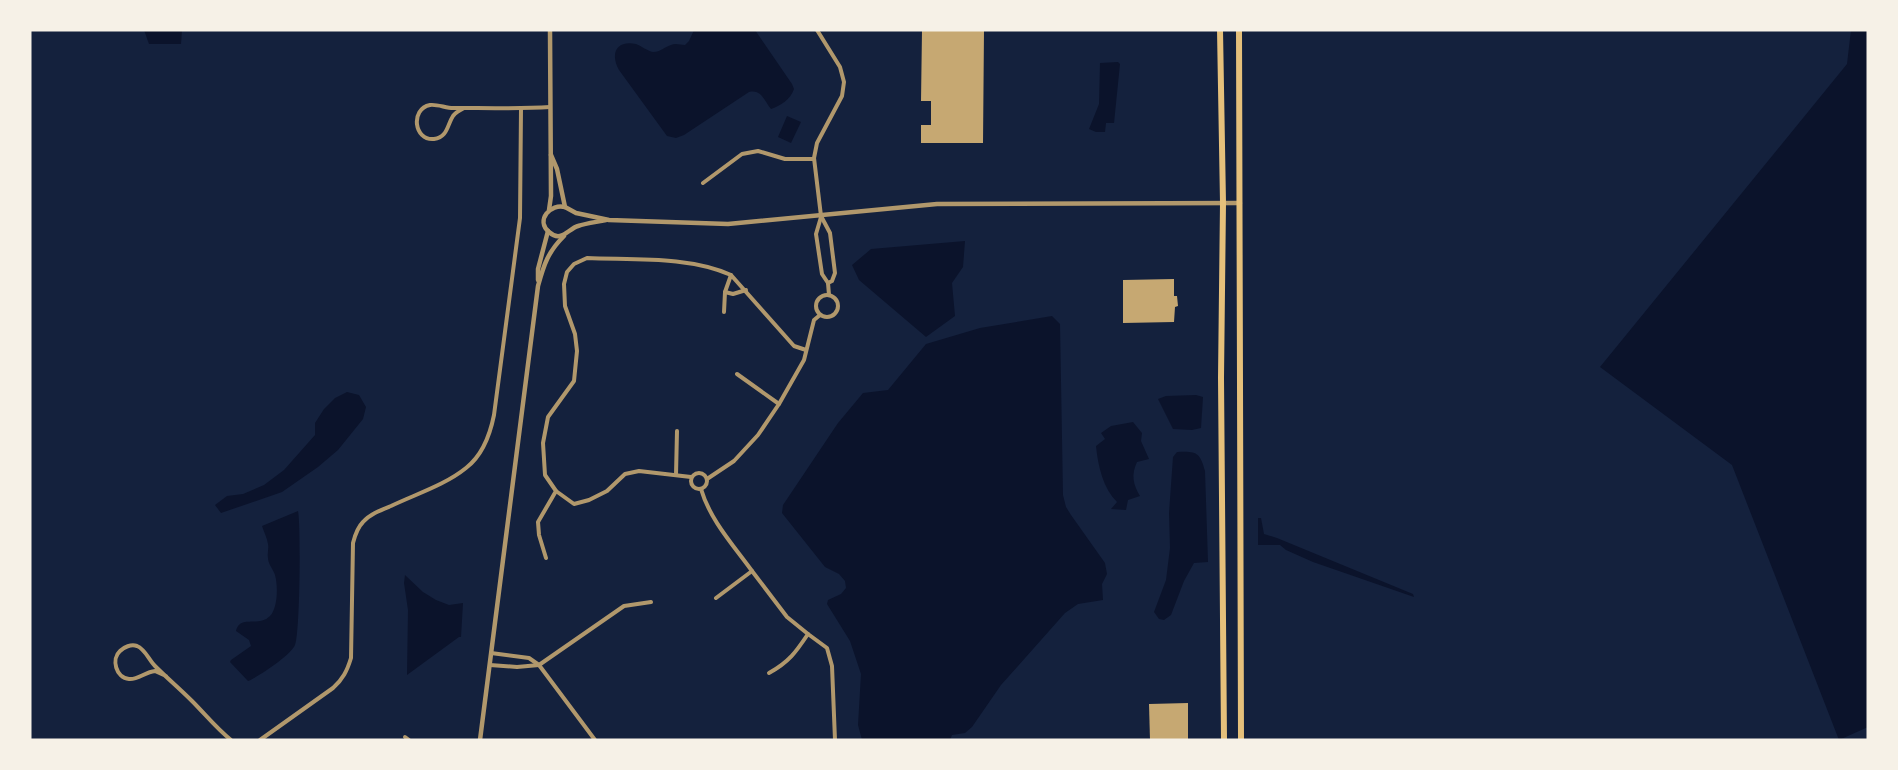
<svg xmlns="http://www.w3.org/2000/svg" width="1898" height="770" font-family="'Exo 2',sans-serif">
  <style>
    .water { fill: #0b132b }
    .building { fill: #c6a872 }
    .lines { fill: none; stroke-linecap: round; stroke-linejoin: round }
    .minor { stroke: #b1986c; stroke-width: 4 }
    .tertiary { stroke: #b1986c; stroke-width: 4.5 }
    .primary { stroke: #e5c07b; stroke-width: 6 }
  </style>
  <rect width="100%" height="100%" fill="#14213d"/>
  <g class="water">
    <path d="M144 30H182L181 44H149Z"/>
    <path d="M694 30H755L792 84 794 89C791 99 780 106 771 109 764 100 761 89 749 92L684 135 676 138 667 136 619 70C610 54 616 40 636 44 642 46 647 51 653 52 661 52 664 47 671 45 675 43 681 45 685 45L689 41Z"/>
    <path d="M1851 30H1868V727L1839 740 1732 465 1600 367 1847 64Z"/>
    <path d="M1118 62 1120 64 1114 123H1106L1105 132H1096L1089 129 1099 104 1100 63Z"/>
    <path d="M787 116 801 122 791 143 778 137Z"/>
    <path d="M965 241 963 267 952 283 955 316 926 337 859 280 852 265 871 249Z"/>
    <path d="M1052 316 1060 324 1063 495 1066 507 1071 515 1105 563 1107 574 1102 584 1103 600 1078 604 1065 613 1001 685 972 727 965 733 952 735 950 740H862L858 725 861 674 850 641 827 604 828 600 841 594 846 588 845 581 839 574 825 567 782 513 783 505 838 423 863 393 888 390 926 344 980 328Z"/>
    <path d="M347 392 359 395 366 407 363 419 338 450 318 467 282 492 221 513 215 505 227 496 243 494 264 485 284 470 315 435V423L324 409 335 398Z"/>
    <path d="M1196 395 1203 397 1201 428 1192 430 1173 429 1158 399 1166 396Z"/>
    <path d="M1133 422 1142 433 1141 441 1149 459 1137 462C1131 475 1133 484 1140 496L1128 500 1126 510 1111 509 1117 502C1103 488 1098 466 1096 446L1105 439 1101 433 1111 426Z"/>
    <path d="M1177 452C1196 451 1200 452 1205 471L1208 562 1194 563 1184 581 1171 615 1164 620 1159 619 1154 612 1166 580 1170 548 1169 513 1173 457Z"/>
    <path d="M298 511C301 525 300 633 295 645 291 655 258 677 248 681L230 662 231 660 251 646 249 640 236 631C240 614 258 628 270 616 278 608 278 585 275 575 273 569 268 564 268 558 267 553 269 549 268 544 267 538 264 532 262 526Z"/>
    <path d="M1258 518H1261L1264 534 1277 538 1413 594 1414 597 1313 562 1286 550 1280 545H1258Z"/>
    <path d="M405 575 423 592 436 600 449 605 463 603 461 637H459L407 675 408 610 404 583Z"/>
  </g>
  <g class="building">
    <path d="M922 30H984L983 143H921V125H931V101H921Z"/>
    <path d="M1174 279V296H1177L1178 306 1175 307 1174 322 1123 323V280Z"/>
    <path d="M1188 703V740H1150L1149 704Z"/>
  </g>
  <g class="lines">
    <g class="minor">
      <path d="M817 30 840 67 844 82 842 96 817 143 814 158 821 216 830 233 835 273 832 281 828 283"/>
      <path d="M464 108C460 110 456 112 453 116 447 125 448 137 434 139 414 141 410 109 430 105 437 104 446 108 453 108 485 108 517 109 550 107"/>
      <path d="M703 183 742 154 758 151 785 159H814"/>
      <path d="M821 217 816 234 822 274 828 283 829 295"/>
      <path d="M725 292 733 294 746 290"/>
      <circle cx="827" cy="306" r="11"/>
      <path d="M724 312 725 292 731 275 794 346 806 350"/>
      <path d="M779 404 804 360 814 320 820 315"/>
      <circle cx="699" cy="481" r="8"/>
      <path d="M676 475 677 431"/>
      <path d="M707 479 734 461 758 435 779 404 737 374"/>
      <path d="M701 489C710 520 734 546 752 571"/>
      <path d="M556 491 574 504 589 500 607 491 625 474 639 471 691 477"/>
      <path d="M546 558 539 535 538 522 556 491 545 475 543 443 548 417 574 381 577 351 575 334 565 306 564 284 567 272 574 264 587 258C633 260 689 256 731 275"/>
      <path d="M716 598 752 571 787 617 808 634"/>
      <path d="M491 653 529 658 539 665 595 740"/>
      <path d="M490 665 517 667 539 665 624 606 651 602"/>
      <path d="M769 673C789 662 796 652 808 634L827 648 832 666 835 740"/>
      <path d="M166 676 155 671C145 672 138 680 129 679 116 678 111 659 120 651 124 647 131 644 137 646 145 649 149 660 155 666 167 678 180 689 192 701 205 714 217 729 231 740"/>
      <path d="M405 737 409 740"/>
      <path d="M260 740 333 688C343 679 347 671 351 658L353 543C355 535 357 528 363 522 370 514 381 510 391 506 416 494 445 485 466 468 483 455 490 435 494 415L520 218 521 109"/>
    </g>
    <g class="tertiary">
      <path d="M551 155 557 169 565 207 576 213 609 220 728 224 937 204 1240 203"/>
      <path d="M565 207C551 203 535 220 549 232 561 243 568 229 578 226 587 223 597 222 606 220"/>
      <path d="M549 210 551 196 550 30"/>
      <path d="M538 280V269L548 231"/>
      <path d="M480 740 538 286C544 264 548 252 564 236"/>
    </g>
    <g class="primary">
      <path d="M1220 30 1223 203 1221 378 1224 740"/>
      <path d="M1239 30 1241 740"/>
    </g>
  </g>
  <rect width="1898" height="770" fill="none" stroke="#f6f1e7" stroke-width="63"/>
</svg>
